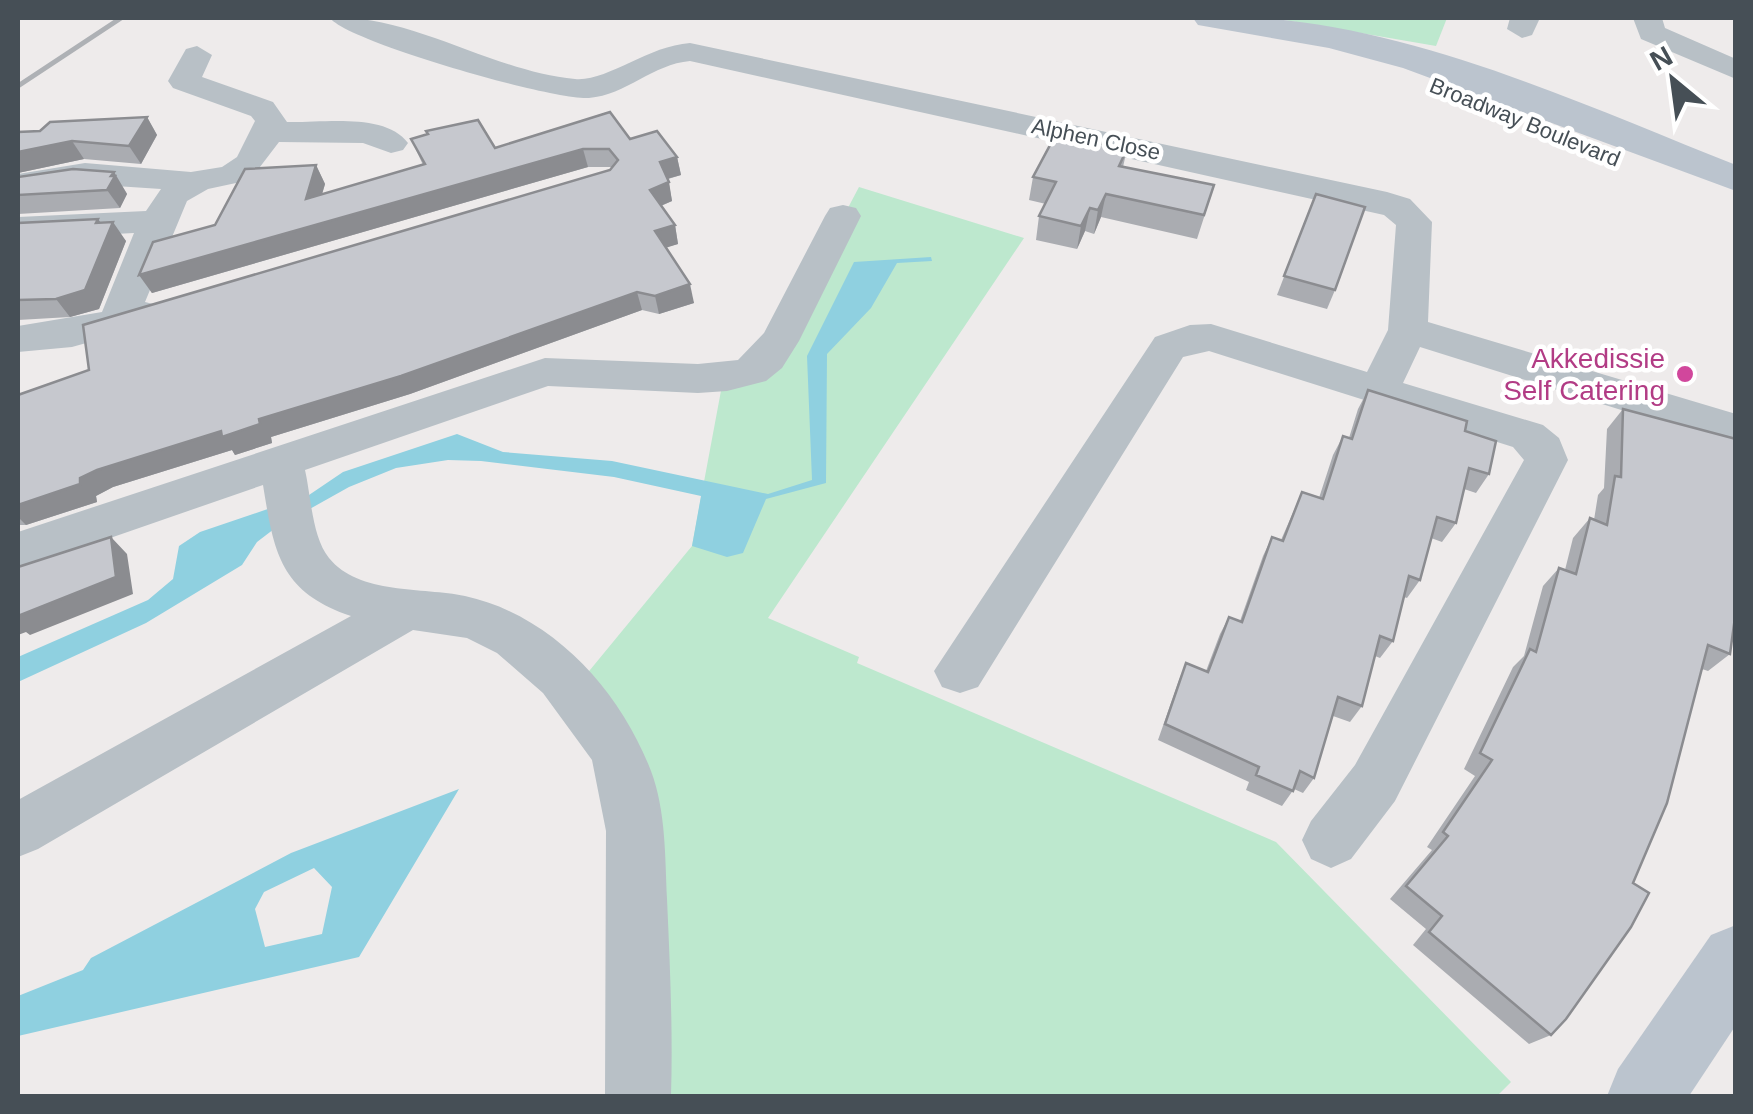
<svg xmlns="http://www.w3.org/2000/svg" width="1753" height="1114" font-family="Arial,sans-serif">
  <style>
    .green { fill: #bde8ce }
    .water { fill: #8fd0e0; fill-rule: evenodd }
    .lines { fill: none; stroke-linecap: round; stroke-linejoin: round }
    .street { fill: #b8c0c6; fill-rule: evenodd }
    .secondary { fill: #bbc4ce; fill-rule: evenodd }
    .rail { stroke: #aeb1b5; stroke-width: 5 }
    .wall { fill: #aaacb1 }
    .shaded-wall { fill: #8b8c90 }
    .building { fill: #c6c8ce; stroke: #8b8c90; stroke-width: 2.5 }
    .hotel-dot { fill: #d1479c; stroke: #fff; stroke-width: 4 }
    .labels { text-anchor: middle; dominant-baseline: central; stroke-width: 9; stroke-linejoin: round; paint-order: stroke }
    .far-street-label { font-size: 22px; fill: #464f56; stroke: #fff }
    .hotel-label { font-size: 28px; fill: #b23c85; stroke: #fff; text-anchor: end }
  </style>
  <rect width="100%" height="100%" fill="#eeebeb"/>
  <g class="green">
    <path d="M1273 18H1447L1436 46Z"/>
    <path d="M859 187 1024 238 768 618 859 657 857 663 1276 842 1511 1082 1497 1096H643L638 838 576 687 692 546 723 380 767 361Z"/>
  </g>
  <g class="water">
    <path d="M931 257 932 261 897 263 871 308 827 354 826 483 766 499 743 553 727 557 692 546 701 496 614 477 481 461 448 460 396 468 349 487 274 529 257 542 242 565 146 623 18 682V657L148 600 173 579 179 546 200 532 309 495 343 472 457 434 503 452 612 461 768 494 812 480 807 356 854 262Z"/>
    <path d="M459 789 359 957 18 1036V996L83 970 91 958 291 853ZM314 868 332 887 322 934 265 947 255 909 264 892Z"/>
  </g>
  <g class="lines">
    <g class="street">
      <path d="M330 18C410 13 493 72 575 79 607 82 647 46 690 43L1387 192 1410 199 1432 222 1428 322 1736 414V446L1420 347 1403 383 1543 425 1559 438 1568 460 1395 801 1351 859 1331 868 1311 859 1302 840 1311 821 1355 765 1524 460 1513 447 1209 351 1183 357 978 687 960 693 942 687 934 671 1155 337 1190 325 1211 324 1367 372 1388 330 1396 225 1384 215 690 61C653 64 626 95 589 98 555 101 348 42 330 18Z"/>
      <path d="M1510 18H1540L1532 35 1522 38 1507 29Z"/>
      <path d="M1633 18H1662L1665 28 1736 59V79L1641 39Z"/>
      <path d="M197 46 212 55 202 77 273 102 287 122C321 123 386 112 408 143L403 150 391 153 363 143 279 142 250 180 208 189 187 201 145 302 157 305 163 314 157 323 72 347 18 352V326L102 312 134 233 18 239V217L146 211 161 189 85 184 18 194V174L85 163 191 172 222 167 237 157 255 121 251 116 173 88 168 81 186 49Z"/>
      <path d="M843 205 856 208 861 216 799 341 782 368 766 381 727 391 698 393 548 386 305 470C311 496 312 537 329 558 359 595 423 587 465 596 552 615 620 690 651 771 666 811 665 857 667 899 670 965 673 1031 671 1096H605L606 831 592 760 543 693 497 653 467 638 413 630 38 849 18 857V800L351 616C280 592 274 553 263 485L18 570V532L545 358 698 364 738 360 764 333 825 216 830 208Z"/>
    </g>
    <g class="secondary">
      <path d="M1193 18C1373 6 1571 100 1736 165V191L1403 68 1329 48 1198 25Z"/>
      <path d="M1736 925V1025L1689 1096H1607L1618 1069 1711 935Z"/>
    </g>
    <path class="rail" d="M18 86 121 18"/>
  </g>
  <g class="wall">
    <path d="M147 117 157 135 141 164 84 159 18 173V132L40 131Z"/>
    <path d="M411 139 495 148 630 139 677 157 681 175 668 179 672 201 661 206 675 225 678 244 666 247 694 303 659 314 642 310 410 394 271 437 272 443 235 455 232 450 113 487 96 496 97 502 26 525H18V395L89 370 610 170 612 167H588L152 293 139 275 215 225 316 165 325 184 322 194 423 165Z"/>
    <path d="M1127 149 1123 167 1207 208 1197 239 1101 217 1094 234 1085 231 1077 249 1036 240 1039 216 1046 204 1029 200 1033 177Z"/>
    <path d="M114 172 127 194 120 208 18 214V177Z"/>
    <path d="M1316 194 1335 290 1327 309 1277 295Z"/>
    <path d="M18 223H101L126 241 99 309 70 317 18 320Z"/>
    <path d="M1368 390 1465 431 1489 474 1476 493 1464 489 1456 523 1442 542 1431 538 1420 580 1407 598 1404 597 1393 641 1380 658 1375 656 1362 706 1350 722 1333 716 1314 778 1303 793 1294 789 1282 806 1246 790 1249 782 1158 740 1179 680 1186 663 1206 671 1220 634 1229 617 1240 621 1263 556 1272 537 1281 540 1302 492 1319 498 1333 455 1343 436 1349 438 1358 409Z"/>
    <path d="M1623 409 1730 654 1708 671 1702 669 1551 1035 1529 1044 1413 945 1426 929 1390 899 1432 850 1427 847 1475 776 1464 769 1513 667 1524 656 1543 586 1559 568 1565 570 1573 538 1590 518 1594 520 1598 495 1604 488 1607 429Z"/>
  </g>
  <g class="shaded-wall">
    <path d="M147 117 157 135 141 164 129 146Z"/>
    <path d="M72 141 84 159 18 173V152Z"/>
    <path d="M583 149 588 167 152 293 139 275Z"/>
    <path d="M677 157 681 175 663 180 660 162Z"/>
    <path d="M316 165 325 184 315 218 306 199Z"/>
    <path d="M114 172 127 194 120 208 107 190Z"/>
    <path d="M669 182 672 201 653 209 650 190Z"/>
    <path d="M1106 194 1101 217 1094 234 1098 210Z"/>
    <path d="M1090 208 1085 231 1077 249 1081 226Z"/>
    <path d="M98 219 109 234 113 222 126 241 99 309 70 317 56 299Z"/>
    <path d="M675 225 678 244 659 250 655 231Z"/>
    <path d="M690 284 694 303 659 314 655 296Z"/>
    <path d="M637 292 642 310 410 394 271 437 272 443 235 455 232 450 113 487 96 496 97 502 26 525 18 517V505L97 470 259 419Z"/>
    <path d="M111 537 127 554 133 594 30 635 26 632 18 635V616Z"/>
  </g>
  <g class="building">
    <path d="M610 112 630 139 657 131 677 157 660 162 669 182 650 190 675 225 655 231 690 284 655 296 637 292 401 376 259 419 260 424 222 437 221 431 97 470 80 478V484L18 505V395L89 370 83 325 610 170 618 160 609 149H583L139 275 153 242 215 225 245 169 316 165 306 199 425 164 411 139 428 134 426 131 478 120 495 148Z"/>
    <path d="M147 117 129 146 72 141 18 152V132L40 131 50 122Z"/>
    <path d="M1056 134 1127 149 1119 166 1214 185 1204 215 1106 194 1098 210 1090 208 1081 226 1039 216 1056 182 1033 177Z"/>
    <path d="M73 169 114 172 111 176H115L107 190 18 195V177Z"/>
    <path d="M1316 194 1365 207 1335 290 1284 276Z"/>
    <path d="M98 219 96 223 113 222 85 290 56 299 18 300V223Z"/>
    <path d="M1368 390 1467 421 1465 431 1496 441 1489 474 1469 468 1456 523 1437 517 1420 580 1409 576 1393 641 1380 636 1362 706 1338 697 1314 778 1300 771 1293 791 1256 775 1259 767 1165 724 1186 663 1208 672 1229 617 1242 622 1272 537 1283 541 1302 492 1323 499 1343 436 1352 439Z"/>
    <path d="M1623 409 1736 439V610L1730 654 1708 645 1667 803 1633 883 1649 893 1631 927 1566 1019 1551 1035 1429 932 1442 916 1406 886 1448 836 1443 832 1492 760 1480 753 1530 649 1536 652 1559 568 1576 574 1590 518 1607 525 1615 476 1621 477Z"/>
    <path d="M111 537 116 577 18 616V567Z"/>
  </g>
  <circle class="hotel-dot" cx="1685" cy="374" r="10"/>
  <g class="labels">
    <g class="far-street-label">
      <text transform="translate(1525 122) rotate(22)">Broadway Boulevard</text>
      <text transform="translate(1096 139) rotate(12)">Alphen Close</text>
    </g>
    <g class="hotel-label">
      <text x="1665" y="358">Akkedissie<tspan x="1665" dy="32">Self Catering</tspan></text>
    </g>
  </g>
  <rect width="1753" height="1114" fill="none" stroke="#464f56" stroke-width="40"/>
  <g transform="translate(1673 80) rotate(331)" stroke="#ffffff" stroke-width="8" paint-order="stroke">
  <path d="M0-8L18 38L0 25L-18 38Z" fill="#464f56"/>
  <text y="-15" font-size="28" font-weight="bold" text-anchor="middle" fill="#464f56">N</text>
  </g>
</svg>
